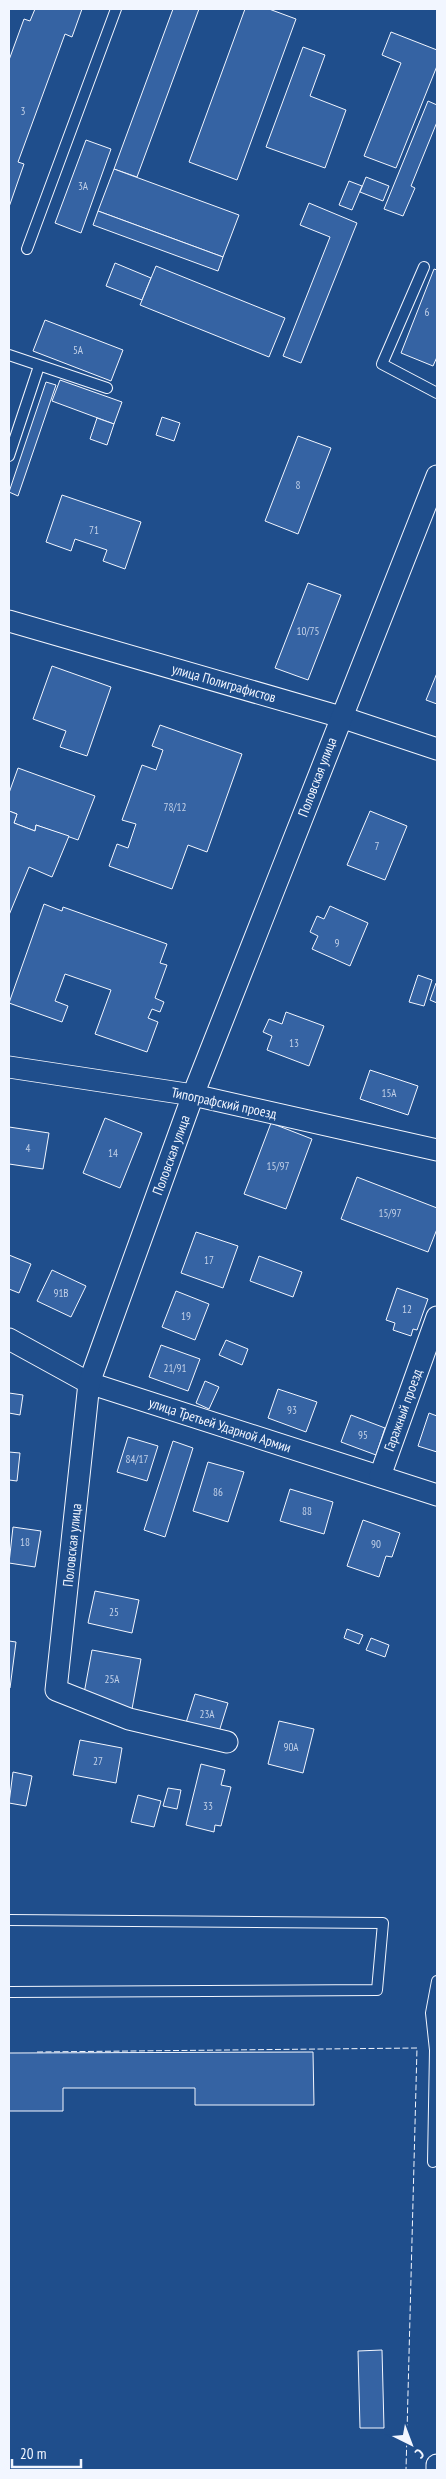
<svg xmlns="http://www.w3.org/2000/svg" width="446" height="2479" font-family="'PT Sans Narrow',sans-serif">
  <style>
    .building { fill: #3563a3; stroke: #f2f6ff }
    .lines { fill: none; stroke-linecap: round; stroke-linejoin: round }
    .lane-casing { stroke: #f2f6ff; stroke-width: 12 }
    .street-casing { stroke: #f2f6ff; stroke-width: 23 }
    .lane { stroke: #1f4e8c; stroke-width: 10 }
    .street { stroke: #1f4e8c; stroke-width: 21 }
    .fence { stroke: #f2f6ff; stroke-width: 1; stroke-dasharray: 6 2.5; stroke-linecap: butt }
    .labels { text-anchor: middle; dominant-baseline: central; stroke-width: 4; stroke-linejoin: round; paint-order: stroke }
    .number-label { font-size: 11px; fill: #c3d1e8 }
    .street-label { font-size: 14px; fill: #f2f6ff; stroke: #1f4e8c }
  </style>
  <rect width="100%" height="100%" fill="#1f4e8c"/>
  <g class="building">
    <path d="M35 9H82L72 37 65 34 18 162 24 164 9 207V60L24 19 30 21Z"/>
    <path d="M173 9H199L137 177 114 169Z"/>
    <path d="M245 9H269L296 19 237 180 189 162Z"/>
    <path d="M391 32 437 50V66L396 168 364 156 401 63 382 55Z"/>
    <path d="M303 47 325 55 310 96 346 110 325 168 266 147Z"/>
    <path d="M428 101 437 105V122L411 186 415 188 403 216 384 209Z"/>
    <path d="M86 140 111 149 81 233 55 223Z"/>
    <path d="M114 169 239 215 223 257 98 211Z"/>
    <path d="M366 177 389 186 383 201 360 192Z"/>
    <path d="M349 181 362 186 352 210 339 205Z"/>
    <path d="M309 203 357 223 301 363 283 356 330 237 300 225Z"/>
    <path d="M98 211 223 257 218 271 93 225Z"/>
    <path d="M115 263 151 278 142 300 106 286Z"/>
    <path d="M156 266 285 318 269 357 140 305Z"/>
    <path d="M434 269 437 270V357L433 366 401 353Z"/>
    <path d="M45 320 123 350 111 381 33 351Z"/>
    <path d="M60 380 122 402 114 424 52 401Z"/>
    <path d="M46 382 56 385 18 496 9 492Z"/>
    <path d="M162 417 180 423 174 441 156 435Z"/>
    <path d="M97 418 114 424 107 445 90 439Z"/>
    <path d="M298 436 331 448 298 534 265 521Z"/>
    <path d="M62 495 141 522 125 569 103 561 107 550 75 539 71 551 46 542Z"/>
    <path d="M308 583 341 595 308 680 275 668Z"/>
    <path d="M52 666 111 687 87 756 60 747 66 731 33 719Z"/>
    <path d="M437 673V704L426 700Z"/>
    <path d="M160 725 242 754 207 852 188 845 172 889 109 866 117 844 128 848 136 824 122 820 142 765 156 770 163 750 152 746Z"/>
    <path d="M18 768 95 796 78 840 36 825 35 831 14 823 17 814 9 811V793Z"/>
    <path d="M9 811 17 814 14 823 35 831 36 825 69 836 52 877 29 867 9 915Z"/>
    <path d="M370 811 407 826 385 880 347 865Z"/>
    <path d="M44 904 62 911 63 907 167 944 160 963 167 965 155 998 164 1002 160 1012 152 1009 148 1018 158 1022 147 1052 95 1034 111 990 65 974 55 1001 68 1006 62 1022 9 1003Z"/>
    <path d="M330 906 368 923 350 966 312 949 318 936 310 932 317 916 324 919Z"/>
    <path d="M418 975 432 980 424 1006 409 1002Z"/>
    <path d="M436 983H437V1003L430 1000Z"/>
    <path d="M286 1012 324 1026 309 1066 267 1050 272 1036 263 1032 269 1019 282 1024Z"/>
    <path d="M370 1070 418 1086 408 1115 360 1099Z"/>
    <path d="M105 1118 142 1133 120 1188 83 1173Z"/>
    <path d="M271 1123 312 1139 286 1209 244 1194Z"/>
    <path d="M9 1127 49 1133 43 1169 9 1164Z"/>
    <path d="M357 1177 437 1208V1229L428 1252 341 1219Z"/>
    <path d="M196 1232 238 1246 223 1288 181 1273Z"/>
    <path d="M9 1255 31 1264 19 1293 9 1289Z"/>
    <path d="M259 1256 302 1272 293 1297 250 1281Z"/>
    <path d="M52 1270 86 1286 71 1317 37 1301Z"/>
    <path d="M397 1288 428 1299 417 1330 413 1329 411 1336 393 1330 395 1323 386 1320Z"/>
    <path d="M176 1291 209 1304 195 1340 162 1327Z"/>
    <path d="M226 1340 248 1349 242 1365 219 1355Z"/>
    <path d="M161 1345 200 1359 188 1391 149 1377Z"/>
    <path d="M205 1381 219 1387 209 1409 196 1403Z"/>
    <path d="M278 1389 317 1402 306 1432 268 1418Z"/>
    <path d="M9 1393 23 1395 20 1415 9 1413Z"/>
    <path d="M429 1413 437 1416V1452L418 1446Z"/>
    <path d="M351 1415 385 1428 376 1455 341 1442Z"/>
    <path d="M128 1437 158 1446 147 1481 117 1472Z"/>
    <path d="M173 1441 193 1448 165 1537 144 1530Z"/>
    <path d="M9 1452 20 1453 17 1481 9 1480Z"/>
    <path d="M208 1462 244 1472 228 1522 193 1511Z"/>
    <path d="M290 1489 333 1502 324 1534 280 1521Z"/>
    <path d="M363 1520 400 1533 392 1557 386 1556 379 1577 347 1566Z"/>
    <path d="M13 1527 41 1531 35 1567 9 1563Z"/>
    <path d="M95 1591 139 1600 132 1633 88 1623Z"/>
    <path d="M347 1629 363 1635 359 1644 344 1638Z"/>
    <path d="M371 1638 389 1645 385 1657 366 1650Z"/>
    <path d="M9 1641 16 1642 10 1688H9Z"/>
    <path d="M92 1650 141 1659 132 1709 83 1699Z"/>
    <path d="M195 1694 228 1703 218 1735 185 1726Z"/>
    <path d="M279 1721 314 1729 303 1773 268 1764Z"/>
    <path d="M80 1740 122 1748 116 1783 73 1775Z"/>
    <path d="M201 1764 225 1770 221 1785 231 1787 221 1826 215 1825 214 1832 186 1825Z"/>
    <path d="M13 1772 32 1776 26 1806 9 1803Z"/>
    <path d="M168 1788 181 1790 177 1809 163 1806Z"/>
    <path d="M138 1795 161 1801 154 1827 131 1822Z"/>
    <path d="M313 2052 314 2105H195V2088H63V2111H9V2053Z"/>
    <path d="M382 2350 384 2428H360L358 2351Z"/>
  </g>
  <g class="lines">
    <g class="lane-casing">
      <g id="lane">
        <path d="M27 249 116 9"/>
        <path d="M424 267 382 364 437 393"/>
        <path d="M9 355 107 388"/>
        <path d="M9 456 39 366"/>
        <path d="M9 1920 383 1923 377 1990 9 1992"/>
        <path d="M433 2162 435 2050 431 2013 437 1981"/>
      </g>
    </g>
    <g class="street-casing">
      <g id="street">
        <path d="M9 621 341 717 437 749"/>
        <path d="M9 1067 193 1095 437 1150"/>
        <path d="M9 1339 89 1383 437 1495"/>
        <path d="M380 1476 437 1317"/>
        <path d="M227 1742 129 1719 56 1690 89 1383 193 1095 437 476"/>
        <path d="M437 2470V2465"/>
      </g>
    </g>
    <use href="#lane" class="lane"/>
    <use href="#street" class="street"/>
    <path class="fence" d="M37 2052 417 2048 406 2470"/>
  </g>
  <g class="labels">
    <g class="number-label">
      <text x="23" y="111">3</text>
      <text x="83" y="186">3А</text>
      <text x="427" y="312">6</text>
      <text x="78" y="350">5А</text>
      <text x="298" y="485">8</text>
      <text x="94" y="530">71</text>
      <text x="308" y="631">10/75</text>
      <text x="175" y="807">78/12</text>
      <text x="377" y="846">7</text>
      <text x="337" y="943">9</text>
      <text x="294" y="1043">13</text>
      <text x="389" y="1093">15А</text>
      <text x="28" y="1148">4</text>
      <text x="113" y="1153">14</text>
      <text x="278" y="1166">15/97</text>
      <text x="390" y="1213">15/97</text>
      <text x="209" y="1260">17</text>
      <text x="61" y="1293">91В</text>
      <text x="407" y="1309">12</text>
      <text x="186" y="1316">19</text>
      <text x="175" y="1368">21/91</text>
      <text x="292" y="1410">93</text>
      <text x="363" y="1435">95</text>
      <text x="137" y="1459">84/17</text>
      <text x="218" y="1492">86</text>
      <text x="307" y="1511">88</text>
      <text x="25" y="1542">18</text>
      <text x="376" y="1544">90</text>
      <text x="114" y="1612">25</text>
      <text x="112" y="1679">25А</text>
      <text x="207" y="1714">23А</text>
      <text x="291" y="1747">90А</text>
      <text x="98" y="1761">27</text>
      <text x="208" y="1806">33</text>
    </g>
    <g class="street-label">
      <text transform="translate(224 683) rotate(16)">улица Полиграфистов</text>
      <text transform="translate(317 777) rotate(-69)">Половская улица</text>
      <text transform="translate(224 1103) rotate(12)">Типографский проезд</text>
      <text transform="translate(171 1155) rotate(-70)">Половская улица</text>
      <text transform="translate(403 1410) rotate(-70)">Гаражный проезд</text>
      <text transform="translate(220 1425) rotate(18)">улица Третьей Ударной Армии</text>
      <text transform="translate(72 1545) rotate(-84)">Половская улица</text>
    </g>
  </g>
  <rect width="446" height="2479" fill="none" stroke="#f2f6ff" stroke-width="20"/>
  <g transform="translate(411 2444) rotate(138)" stroke="#1f4e8c" stroke-width="4" paint-order="stroke">
  <path d="M0-4L9 19L0 12L-9 19Z" fill="#f2f6ff"/>
  <text y="-8" font-size="14" font-weight="bold" text-anchor="middle" fill="#f2f6ff">С</text>
  </g>
  <path d="M12 2459v8h69v-8" fill="none" stroke="#f2f6ff" stroke-width="2.5"/>
  <text x="20" y="2459" font-size="15" fill="#f2f6ff" stroke="#1f4e8c" stroke-width="4" paint-order="stroke">20 m</text>
</svg>
